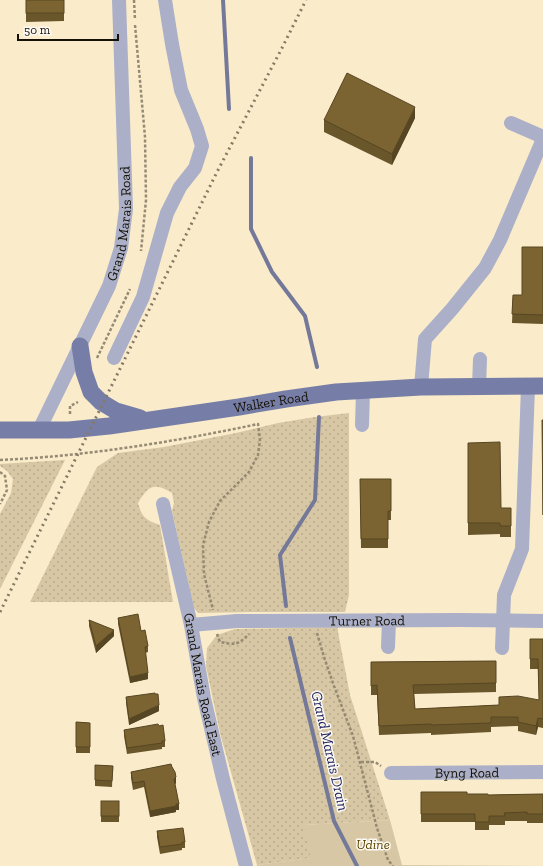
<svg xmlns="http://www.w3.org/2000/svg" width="543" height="866" font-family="'Zilla Slab',serif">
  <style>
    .grass { fill: url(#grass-dots) }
    .green { fill: #d8c7a4 }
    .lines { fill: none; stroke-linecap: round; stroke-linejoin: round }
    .stream { stroke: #74799a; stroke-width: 4 }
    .path { stroke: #958a73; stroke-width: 2.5; stroke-dasharray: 3 2; stroke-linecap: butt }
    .minor { stroke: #abb0c8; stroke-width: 14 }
    .major { stroke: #767ea7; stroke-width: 17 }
    .rail { stroke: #847a65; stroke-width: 3; stroke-dasharray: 2 4; stroke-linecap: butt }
    .wall { fill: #6a562b }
    .shaded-wall { fill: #564623 }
    .building { fill: #7b6432; stroke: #564623 }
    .labels { text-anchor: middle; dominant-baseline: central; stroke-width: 3; stroke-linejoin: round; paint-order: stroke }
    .street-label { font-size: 14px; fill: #161106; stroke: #fcf9f3 }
    .park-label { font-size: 14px; font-style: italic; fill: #5d4500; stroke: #fcf9f3 }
    .water-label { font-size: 15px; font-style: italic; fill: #212460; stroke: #fcf9f3 }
  </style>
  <defs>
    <pattern id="grass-dots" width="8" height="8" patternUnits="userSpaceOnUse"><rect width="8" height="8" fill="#d8c7a4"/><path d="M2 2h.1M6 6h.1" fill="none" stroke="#b9aa8c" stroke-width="1.8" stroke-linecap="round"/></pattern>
  </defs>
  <rect width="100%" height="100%" fill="#faebcb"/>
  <g class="grass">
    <path d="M349 413V595L345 612H251L198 613 194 608 172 511 174 503 172 493C154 482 148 486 138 503 142 518 146 520 160 525L173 602H30L97 467 118 453 164 447 236 433 278 423 315 417Z"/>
    <path d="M65 460 0 589V514L11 493 13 479 7 471 0 466V464Z"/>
    <path d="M338 627V632L350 695 390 820 304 825 312 858 257 865 220 733 206 666 207 648 217 635 235 629Z"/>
  </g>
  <path class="green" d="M390 820 402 865 543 866H257V865L311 858 303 825Z"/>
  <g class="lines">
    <g class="stream">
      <path d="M223 0 229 109"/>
      <path d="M251 158V229L272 272 305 316 317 367"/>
      <path d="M286 606 280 555 315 500 319 417"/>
      <path d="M290 638 334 821 357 866"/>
    </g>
    <g class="path">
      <path d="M134 0 135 20"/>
      <path d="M135 25 145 137 146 200 141 251"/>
      <path d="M97 358 130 289"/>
      <path d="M70 414V406L78 402"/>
      <path d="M0 460C87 456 173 442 258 424L260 440 258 455 249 472 220 501 209 522 203 545 204 574 213 610"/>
      <path d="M0 472 5 476 7 490 0 504"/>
      <path d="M317 633 324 657 334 686 353 736 377 828 388 860 393 866"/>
      <path d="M217 634 220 642C235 645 238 645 249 634"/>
      <path d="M361 762H375L381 766"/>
    </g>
    <g class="minor">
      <path d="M511 123 543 137"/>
      <path d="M114 358 143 297 167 213 180 187 195 168 202 146 197 129 181 90 172 44 165 0"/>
      <path d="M421 387 425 339 452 309 485 268 500 240 543 139"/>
      <path d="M479 387 480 359"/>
      <path d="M362 425 363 391"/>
      <path id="s1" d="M39 430 109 286 121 248 126 209 119 0"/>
      <path id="s2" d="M163 504 191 625 204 698 223 779 246 866"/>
      <path id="s3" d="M191 625 237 621 459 620 543 621"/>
      <path d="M388 647 389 620"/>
      <path d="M502 648 504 595 522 549 528 387"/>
      <path id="s4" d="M391 773 543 772"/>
    </g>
    <g class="major">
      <path d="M80 346 84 372 91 392 101 402 116 411 140 418"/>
      <path id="s5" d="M0 430H69L109 426 239 407 286 399 336 392 421 387 543 386"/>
    </g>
    <path class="rail" d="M0 612 217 172 282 48 306 0"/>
  </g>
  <g class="wall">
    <path d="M26 0H64V21L26 22Z"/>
    <path d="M415 118 392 165 324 132V120Z"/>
    <path d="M543 247V324L512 323 513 295H522Z"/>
    <path d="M468 443 501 508H511V537H500V534L468 535Z"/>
    <path d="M360 479H391V520H388V548H361Z"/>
    <path d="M118 618 141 631 148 646V652L145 653 148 679 130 683 118 624Z"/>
    <path d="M89 620 114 636 96 653 89 626Z"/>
    <path d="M530 639H543V728L538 727 536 735 518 731V726L491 727V732L431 735V733L379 735 377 695H371V662L496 661V692L414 694 415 709 499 705 539 700 538 669H530Z"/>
    <path d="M126 697 159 711 129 725 126 703Z"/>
    <path d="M76 722 90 723V753H76Z"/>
    <path d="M159 726 165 741V747H162V749L127 754 124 736V730Z"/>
    <path d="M95 765 113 766 112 787 95 786Z"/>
    <path d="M131 772 176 783 175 784 179 810H176V812L150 817 144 787 133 790 131 778Z"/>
    <path d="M421 792 488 795 543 794V823H527V821H505V825H489V830H475V822H421Z"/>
    <rect x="101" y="801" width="18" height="21"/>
    <path d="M157 831 185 842V848H182V850L160 854 157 837Z"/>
  </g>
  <g class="shaded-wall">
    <path d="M415 107V118L392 165V154Z"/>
    <path d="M114 630V636L96 653V646Z"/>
    <path d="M148 673V679L130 683V677Z"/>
    <path d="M159 705V711L129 725V719Z"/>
    <path d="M538 718V727L536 735V726Z"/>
    <path d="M176 777V783L174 785V779Z"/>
    <path d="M179 804V810H176V812L150 817V811Z"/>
  </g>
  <g class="building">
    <rect x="26" y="0" width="38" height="13"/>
    <path d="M347 73 415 107 392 154 324 120Z"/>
    <path d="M522 247H543V315L512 314 513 295H522Z"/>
    <path d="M542 420H543V515Z"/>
    <path d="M500 442 501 508H511V526H500V523H468V443Z"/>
    <path d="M360 479H391V511H388V539H361Z"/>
    <path d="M138 614 141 631 145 630 148 646 145 647 148 673 130 677 118 618Z"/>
    <path d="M89 620 114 630 96 646Z"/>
    <path d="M530 639H543V719L538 718 536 726 518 722V717H491V723L431 725V724L379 726 377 685 371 686V662L496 661V683L413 685 415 709 499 705V697L518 696 539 700 538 659H530Z"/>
    <path d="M155 693V694H158L159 705 129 719 126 697Z"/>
    <path d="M76 722 90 723V747H76Z"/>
    <path d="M158 724 159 726 163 725 165 741H162V743L127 748 124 730Z"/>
    <path d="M171 764 172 767 175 772 176 777 174 779 179 804H176V806L150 811 144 781 133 783 131 772Z"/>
    <path d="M95 765 113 766 112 781 95 780Z"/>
    <path d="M421 792H467V794H488V795L543 794V814H527V812L504 813 505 816H489V822H475V814H421Z"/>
    <rect x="101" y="801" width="18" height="15"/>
    <path d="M183 828 185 842H182V844L160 847 157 831Z"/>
  </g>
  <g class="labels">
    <g class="street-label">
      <text stroke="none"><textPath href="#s1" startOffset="224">Grand Marais Road</textPath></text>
      <text stroke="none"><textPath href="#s5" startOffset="273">Walker Road</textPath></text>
      <text stroke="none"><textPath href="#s3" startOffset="176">Turner Road</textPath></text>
      <text stroke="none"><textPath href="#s2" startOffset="185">Grand Marais Road East</textPath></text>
      <text stroke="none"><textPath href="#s4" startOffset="76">Byng Road</textPath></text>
    </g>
    <g class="park-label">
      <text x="373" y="844">Udine</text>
    </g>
    <g class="water-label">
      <text transform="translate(330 751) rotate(77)">Grand Marais Drain</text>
    </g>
  </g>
  <path d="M18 34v6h100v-6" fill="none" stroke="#161106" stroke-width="2"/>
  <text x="24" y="34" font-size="12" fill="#161106" stroke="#fcf9f3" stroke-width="3" paint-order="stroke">50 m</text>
</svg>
